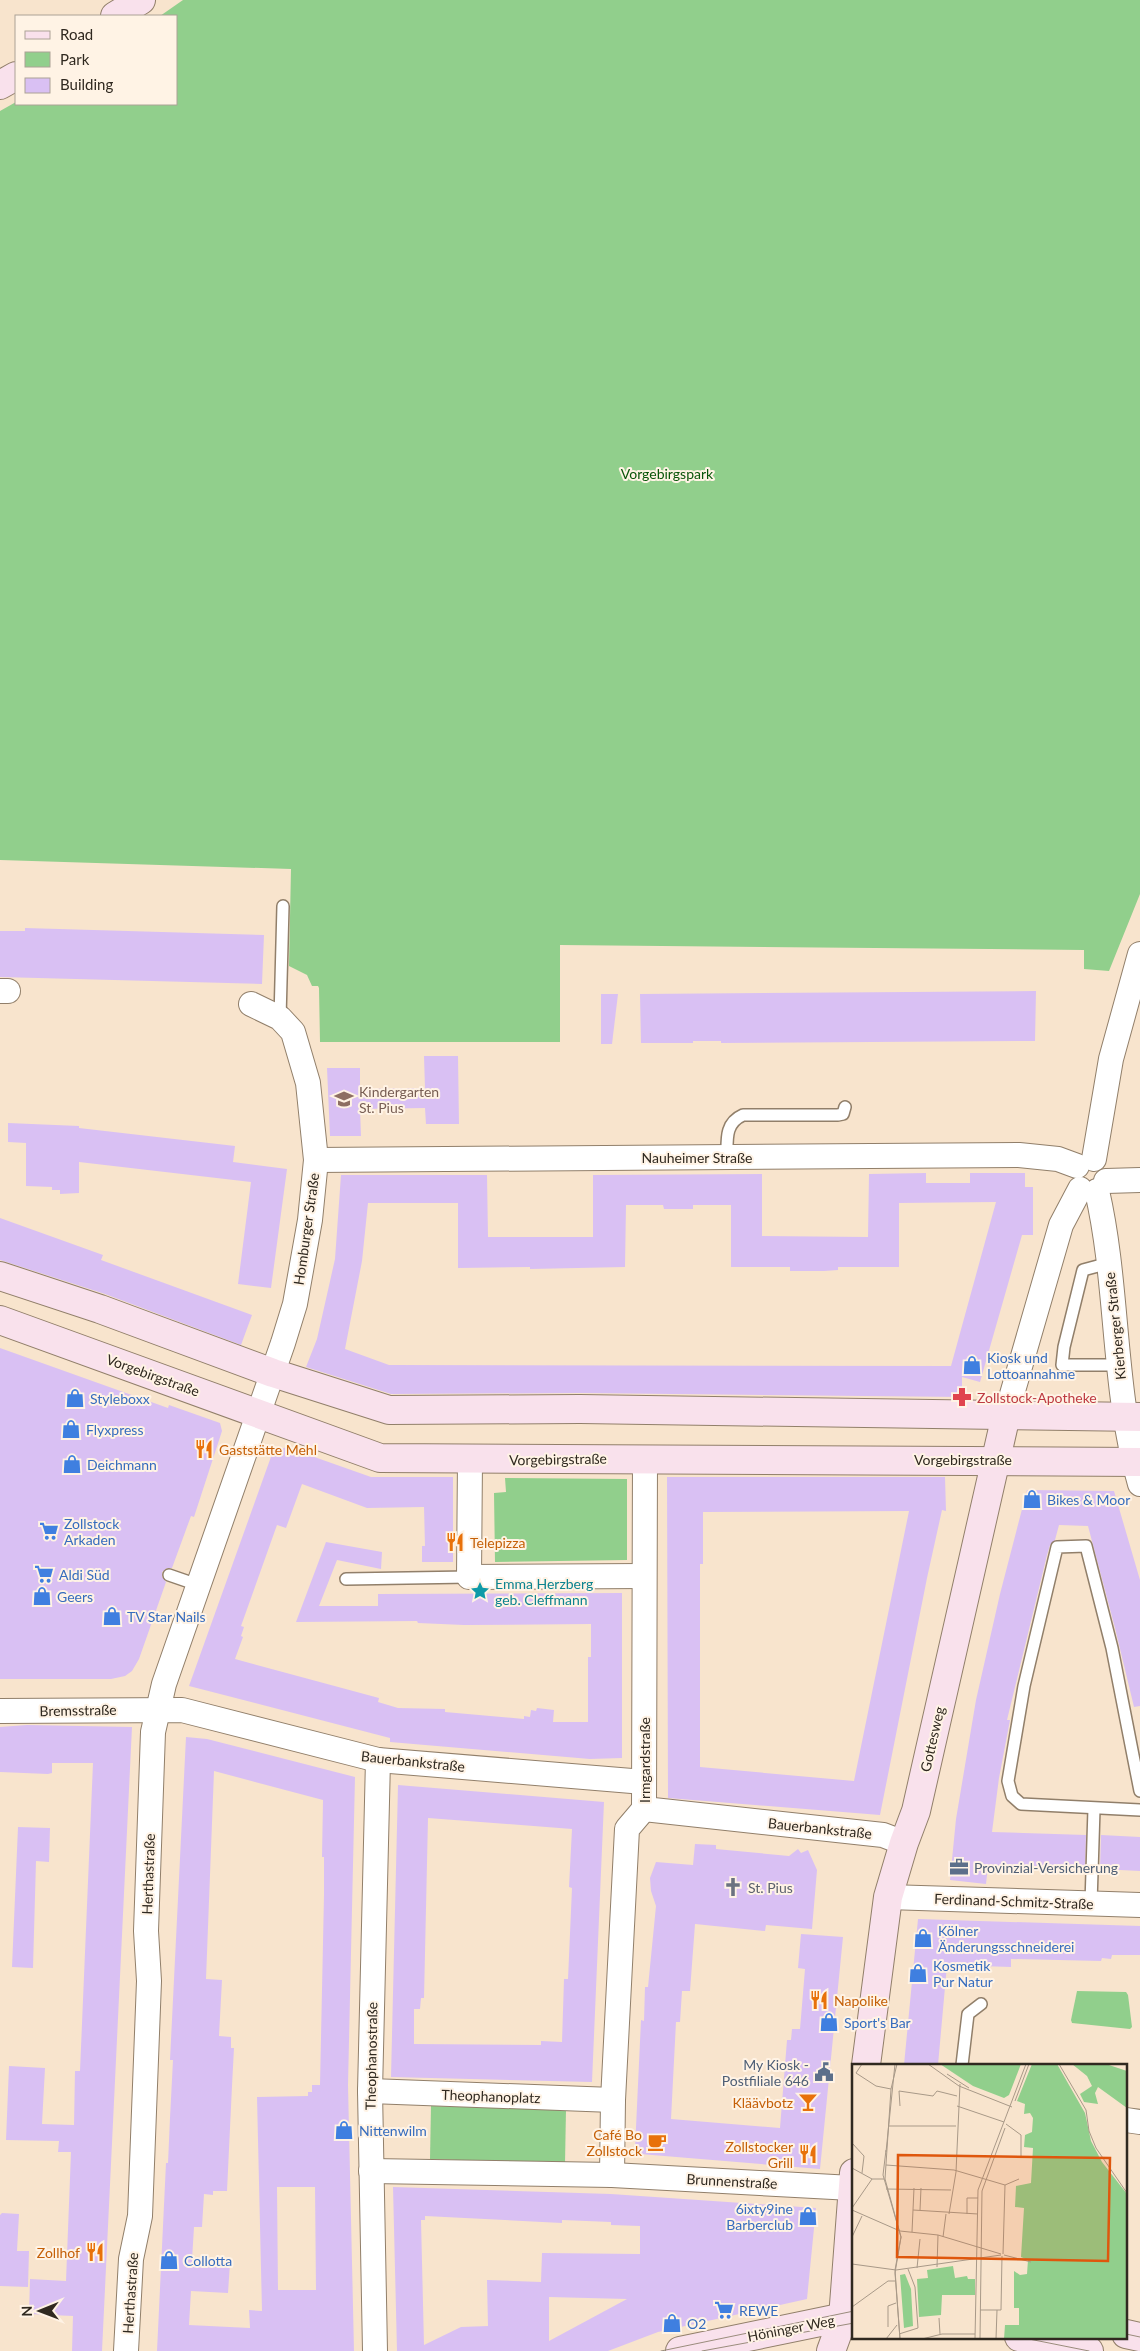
<svg xmlns="http://www.w3.org/2000/svg" width="1140" height="2351" font-family="Lato,sans-serif">
  <style>
    .green { fill: #91cf8c }
    .building { fill: #d9c0f3; fill-rule: evenodd }
    .lines { fill: none; stroke-linecap: round; stroke-linejoin: round }
    .lane-casing { stroke: #917f6a; stroke-width: 14 }
    .street-casing { stroke: #917f6a; stroke-width: 26 }
    .secondary-casing { stroke: #917f6a; stroke-width: 30 }
    .lane { stroke: #fff; stroke-width: 11 }
    .street { stroke: #fff; stroke-width: 24 }
    .secondary { stroke: #f9e1ec; stroke-width: 28 }
    .tram { stroke: #9a8c7c; stroke-width: 1 }
    .labels { text-anchor: middle; dominant-baseline: central; stroke-width: 4; stroke-linejoin: round; paint-order: stroke }
    .park-label { font-size: 14px; fill: #09550a; stroke: #fff3e5 }
    .education-label { font-size: 14px; fill: #785e54; stroke: #fff3e5; text-anchor: start }
    .street-label { font-size: 14px; fill: #302920; stroke: #fff3e5 }
    .shop-label { font-size: 14px; fill: #366cbe; stroke: #fff3e5; text-anchor: start }
    .health-label { font-size: 14px; fill: #be3a42; stroke: #fff3e5; text-anchor: start }
    .food-label { font-size: 14px; fill: #c56008; stroke: #fff3e5; text-anchor: end }
    .culture-label { font-size: 14px; fill: #0d838f; stroke: #fff3e5; text-anchor: start }
    .service-label { font-size: 14px; fill: #4e5e75; stroke: #fff3e5; text-anchor: start }
    .worship-label { font-size: 14px; fill: #5b616d; stroke: #fff3e5; text-anchor: start }
    .inset-road { fill: none; stroke: #a89988; stroke-width: 1 }
    .view { fill: #df570d; fill-opacity: 0.15; stroke: #df570d; stroke-width: 2.5 }
    .inset-edge { fill: none; stroke: #302920; stroke-width: 2.5 }
  </style>
  <rect width="100%" height="100%" fill="#f8e4cd"/>
  <g class="green">
    <path d="M183 0H1140V894L1109 971 1084 969V950L560 945V1042H320L319 988 318 986H312L307 975 289 966 291 869 0 860V111L16 102 176 104V16H160Z"/>
    <path d="M505 1478 627 1479V1560L495 1562 494 1493 506 1492Z"/>
    <path d="M1077 1991 1126 1992 1128 1995 1132 2027 1130 2029 1072 2023 1071 2020Z"/>
    <path d="M431 2106 566 2109 565 2164 430 2159Z"/>
  </g>
  <g class="building">
    <path d="M25 928 264 935 262 984 0 977V931H25Z"/>
    <path d="M1036 991 1035 1041 721 1043V1041H693V1043H641L640 994Z"/>
    <path d="M601 994H618L612 1044H601Z"/>
    <path d="M424 1056H458L459 1124H426L425 1108 360 1109 361 1136H330L327 1068H360V1089L425 1088Z"/>
    <path d="M8 1123 79 1126V1128L235 1146 233 1162 287 1169 271 1288 238 1284 251 1182 79 1162V1193L60 1194V1190H52V1187L26 1186V1143L8 1142Z"/>
    <path d="M926 1173V1183H970V1173H1025V1187H1033V1235H1022L980 1382 962 1377V1397L580 1393 391 1394 306 1367 317 1339 335 1259 341 1175H487L488 1237H593V1175L762 1174V1236L868 1237 869 1174ZM996 1202 951 1366 389 1365 345 1349 362 1261 368 1203H458V1268L530 1267V1269L625 1267 626 1205H663L664 1209H693V1205H731V1267H790V1271H824L838 1270V1267H899V1203Z"/>
    <path d="M0 1218 103 1255 101 1260 252 1315 241 1345 105 1294 0 1260Z"/>
    <path d="M0 1348 168 1408 169 1405 220 1423 222 1431 194 1517 191 1516 172 1568H167L162 1572V1577L166 1582 139 1659 132 1671 125 1676 111 1679H0Z"/>
    <path d="M286 1447 371 1477H453V1562H422V1546H425L424 1507 367 1508 302 1484 286 1528 277 1525 241 1626 244 1627 241 1636 243 1637 235 1659 379 1698 378 1702 398 1708 445 1709V1712L524 1719V1716L530 1717 531 1710 536 1711 537 1708 554 1710 553 1722H588V1657H591V1624L464 1625 418 1623 417 1621 296 1622 326 1542 382 1552 381 1569 337 1560 319 1606H378V1594L622 1593V1758L590 1759 390 1742V1738L189 1686 272 1454Z"/>
    <path d="M667 1477H945L946 1511 942 1510 927 1578 880 1815 668 1798ZM909 1511 854 1781 700 1767V1564H703V1512Z"/>
    <path d="M1027 1490 1114 1491 1140 1580V1706L1134 1707 1115 1628 1088 1526 1059 1525 1055 1540 1050 1545 1047 1555 1007 1720H1010L999 1778 992 1832 1086 1835 1085 1869 988 1866 986 1884 950 1880 956 1819 976 1700 1000 1594Z"/>
    <path d="M27 1725 132 1727 102 2351H72L73 2316 29 2314 30 2279 66 2281 71 2152H58L59 2141 6 2140 9 2066 45 2068 42 2124 74 2125 75 2071H80L93 1763H52V1773L48 1774 0 1772V1727Z"/>
    <path d="M186 1737 207 1739 355 1777 348 2085 354 2351H157L166 2163H168L170 2118 173 2060H170ZM214 1771 323 1800 322 1857H324V1895L320 2085H312V2092H308V2096L257 2097 262 2311 249 2310 250 2328 189 2325 191 2291 228 2293 230 2263 192 2260 194 2227H202L204 2194 213 2195V2191H227L232 2086 234 2048H231V2037L219 2036 222 1980 206 1979ZM277 2187H315L316 2290H278Z"/>
    <path d="M398 1785 604 1802 592 2082 391 2077ZM428 1818 572 1829 569 1887 572 1888 568 1979H564L562 2042 541 2041V2045L414 2044V2009H420L421 1998H424Z"/>
    <path d="M18 1827 50 1828 49 1862 36 1861 33 1968 12 1967Z"/>
    <path d="M1101 1835 1140 1837V1871L1100 1869Z"/>
    <path d="M695 1844 716 1845V1849L789 1856 798 1849 801 1853 808 1850 817 1870 812 1929 766 1925 765 1931 695 1924 690 1991H682L680 2022H676L671 2119 780 2128 787 2040H791L792 2029H800L805 1969 798 1968 801 1934 843 1937 820 2169 640 2154 635 2149 641 2020 644 2021 645 1987H648L656 1906 651 1891 650 1878 656 1862 693 1865Z"/>
    <path d="M918 1919 1140 1926V1955H1112L1111 1959 1102 1958 1101 1961 1011 1959V1967L947 1965 938 2065H904Z"/>
    <path d="M393 2187 611 2194 816 2208 807 2299 658 2332 608 2351H397ZM425 2216 562 2223V2220L611 2222V2225L640 2226V2254L542 2253 541 2282 487 2280 488 2326 461 2327 424 2345 421 2220H425ZM549 2297 627 2299 549 2341Z"/>
    <path d="M2 2213 19 2214 17 2251H29L28 2287 0 2286V2215Z"/>
  </g>
  <g class="lines">
    <g class="lane-casing">
      <g id="lane">
        <path d="M280 1018 283 906"/>
        <path d="M727 1157C727 1139 725 1123 743 1115H838L843 1114 845 1107"/>
        <path d="M1109 1263 1083 1270 1064 1347 1062 1365H1119"/>
        <path d="M169 1575 198 1585"/>
        <path d="M346 1579 469 1577"/>
        <path d="M1140 1791 1112 1648 1086 1546 1057 1547 1024 1686 1008 1781 1012 1796 1021 1804 1140 1810"/>
        <path d="M1091 1903 1094 1809"/>
        <path d="M962 2065 968 2014 981 2004"/>
      </g>
    </g>
    <g class="street-casing">
      <g id="street">
        <path d="M0 991H8"/>
        <path d="M1094 1159 1111 1059 1140 954"/>
        <path d="M316 1160 1019 1155 1058 1159 1077 1166"/>
        <path d="M1106 1181 1140 1180"/>
        <path d="M1097 1191C1119 1287 1112 1388 1140 1484"/>
        <path d="M1006 1415 1061 1225 1080 1189"/>
        <path d="M470 1460 469 1577 644 1576"/>
        <path d="M0 1711 182 1710 378 1760 644 1782"/>
        <path d="M644 1809 883 1835 904 1843"/>
        <path d="M888 1897 1140 1905"/>
        <path d="M370 2091 613 2100"/>
        <path d="M1126 2120 1140 2122"/>
        <path d="M371 2171 612 2175 852 2188"/>
        <path d="M612 2175 613 2100 627 1829 644 1809 645 1458"/>
        <path d="M126 2351 131 2259 140 2216 149 1981 146 1931 153 1732 164 1684 283 1343 295 1304 310 1220 316 1160 308 1083 293 1032 280 1018 251 1004"/>
        <path d="M375 2351 370 2091 378 1760"/>
      </g>
    </g>
    <g class="secondary-casing">
      <g id="secondary">
        <path d="M115 16 141 0"/>
        <path d="M0 85 16 76"/>
        <path d="M0 1276 100 1309 273 1373 389 1410 580 1409 1140 1417"/>
        <path d="M0 1320 380 1458 1140 1462"/>
        <path d="M866 2065 888 1897 904 1843 916 1811 1006 1415"/>
        <path d="M1126 2334 1140 2337"/>
        <path d="M1019 2337 1089 2351"/>
        <path d="M680 2351 854 2315"/>
        <path d="M831 2351 843 2318 854 2173"/>
      </g>
    </g>
    <use href="#lane" class="lane"/>
    <use href="#street" class="street"/>
    <use href="#secondary" class="secondary"/>
    <g class="tram">
      <path d="M1126 2334 1140 2337"/>
      <path d="M1019 2337 1089 2351"/>
      <path d="M661 2351 854 2311"/>
      <path d="M702 2351 854 2323"/>
    </g>
  </g>
  <defs>
    <g id="school-bare" transform="scale(1.5)"><path d="M0-5L7-2L0 1L-7-2ZM-4 1L0 2.5L4 1V4Q0 6-4 4Z" fill="#8d6e63" stroke="#fff3e5" stroke-width="2.5" paint-order="stroke"/></g>
    <g id="shop-bare" transform="scale(1.5)"><path d="M-5-2.5h2.3a2.7 3.5 0 0 1 5.4 0H5L5.5 6h-11ZM-1.5-2.5h3a1.5 2.3 0 0 0-3 0Z" fill="#3f7fe0" stroke="#fff3e5" stroke-width="2.5" paint-order="stroke"/></g>
    <g id="pharmacy-bare" transform="scale(1.5)"><path d="M-2-6h4v4h4v4h-4v4h-4v-4h-4v-4h4Z" fill="#e0444e" stroke="#fff3e5" stroke-width="2.5" paint-order="stroke"/></g>
    <g id="restaurant-bare" transform="scale(1.5)"><path d="M-5-6h1v4h1v-4h1v4h1v-4h1v5L-1.5 .5V6h-2V.5L-5-1ZM5-6V6H3V1.5H1.5Q1.5-4 5-6Z" fill="#e8710a" stroke="#fff3e5" stroke-width="2.5" paint-order="stroke"/></g>
    <g id="supermarket-bare" transform="scale(1.5)"><path d="M-6-5.5h2.5l.6 2H6L4.5 2H-2.5L-4.4-4H-6ZM-1.5 3.2a1.3 1.3 0 1 0 .1 0ZM3 3.2a1.3 1.3 0 1 0 .1 0Z" fill="#3f7fe0" stroke="#fff3e5" stroke-width="2.5" paint-order="stroke"/></g>
    <g id="sight-bare" transform="scale(1.5)"><path d="M0-6L1.8-2.2L6-1.7L2.9 1.2L3.7 5.4L0 3.3L-3.7 5.4L-2.9 1.2L-6-1.7L-1.8-2.2Z" fill="#0f9aa8" stroke="#fff3e5" stroke-width="2.5" paint-order="stroke"/></g>
    <g id="office-bare" transform="scale(1.5)"><path d="M-6-3h4V-5.5h4V-3h4V5H-6ZM-1-4.5V-3h2v-1.5ZM-6 0V1H6V0Z" fill="#5c6f8a" stroke="#fff3e5" stroke-width="2.5" paint-order="stroke"/></g>
    <g id="church-bare" transform="scale(1.5)"><path d="M-1.2-6h2.4v3.5h3.3v2.4h-3.3V6h-2.4V-.1h-3.3v-2.4h3.3Z" fill="#6b7280" stroke="#fff3e5" stroke-width="2.5" paint-order="stroke"/></g>
    <g id="civic-bare" transform="scale(1.5)"><path d="M-.6-6.5H3V-4.5H.6V-3L4-1V1h2V6H-6V1h2V-1L-.6-3ZM-1.2 2.5V6h2.4V2.5Z" fill="#5c6f8a" stroke="#fff3e5" stroke-width="2.5" paint-order="stroke"/></g>
    <g id="bar-bare" transform="scale(1.5)"><path d="M-6-5H6L.8 .8V4.5H3.5V6h-7V4.5H-.8V.8Z" fill="#e8710a" stroke="#fff3e5" stroke-width="2.5" paint-order="stroke"/></g>
    <g id="cafe-bare" transform="scale(1.5)"><path d="M-5.5-4.5H6V0H3Q3 3.5 0 3.5H-2.5Q-5.5 3.5-5.5 0ZM3-3.2v2h1.7v-2ZM-6 4.5H4V6H-6Z" fill="#e8710a" stroke="#fff3e5" stroke-width="2.5" paint-order="stroke"/></g>
  </defs>
  <g fill-rule="evenodd">
    <use href="#school-bare" x="344" y="1099"/>
    <use href="#shop-bare" x="972" y="1365"/>
    <use href="#pharmacy-bare" x="962" y="1397"/>
    <use href="#shop-bare" x="75" y="1398"/>
    <use href="#shop-bare" x="71" y="1429"/>
    <use href="#restaurant-bare" x="204" y="1449"/>
    <use href="#shop-bare" x="72" y="1464"/>
    <use href="#shop-bare" x="1032" y="1499"/>
    <use href="#supermarket-bare" x="49" y="1531"/>
    <use href="#restaurant-bare" x="455" y="1542"/>
    <use href="#supermarket-bare" x="44" y="1574"/>
    <use href="#sight-bare" x="480" y="1591"/>
    <use href="#shop-bare" x="42" y="1596"/>
    <use href="#shop-bare" x="112" y="1616"/>
    <use href="#office-bare" x="959" y="1867"/>
    <use href="#church-bare" x="733" y="1887"/>
    <use href="#shop-bare" x="923" y="1938"/>
    <use href="#shop-bare" x="918" y="1973"/>
    <use href="#restaurant-bare" x="819" y="2000"/>
    <use href="#shop-bare" x="829" y="2022"/>
    <use href="#civic-bare" x="824" y="2072"/>
    <use href="#bar-bare" x="808" y="2102"/>
    <use href="#shop-bare" x="344" y="2130"/>
    <use href="#cafe-bare" x="657" y="2142"/>
    <use href="#restaurant-bare" x="808" y="2154"/>
    <use href="#shop-bare" x="808" y="2216"/>
    <use href="#restaurant-bare" x="95" y="2252"/>
    <use href="#shop-bare" x="169" y="2260"/>
    <use href="#supermarket-bare" x="724" y="2310"/>
    <use href="#shop-bare" x="672" y="2323"/>
  </g>
  <g class="labels">
    <g class="park-label">
      <text x="667" y="473">Vorgebirgspark</text>
    </g>
    <g class="education-label">
      <text x="359" y="1091">Kindergarten<tspan x="359" dy="16">St. Pius</tspan></text>
    </g>
    <g class="street-label">
      <text x="697" y="1157">Nauheimer Straße</text>
      <text transform="translate(306 1229) rotate(-82)">Homburger Straße</text>
      <text transform="translate(1115 1326) rotate(-96)">Kierberger Straße</text>
      <text transform="translate(153 1375) rotate(20)">Vorgebirgstraße</text>
      <text transform="translate(558 1459) rotate(-1)">Vorgebirgstraße</text>
      <text x="963" y="1459">Vorgebirgstraße</text>
      <text transform="translate(78 1710) rotate(-1)">Bremsstraße</text>
      <text transform="translate(932 1739) rotate(-77)">Gottesweg</text>
      <text transform="translate(644 1760) rotate(-90)">Irmgardstraße</text>
      <text transform="translate(413 1761) rotate(6)">Bauerbankstraße</text>
      <text transform="translate(820 1828) rotate(6)">Bauerbankstraße</text>
      <text transform="translate(148 1874) rotate(-88)">Herthastraße</text>
      <text transform="translate(1014 1901) rotate(2)">Ferdinand-Schmitz-Straße</text>
      <text transform="translate(371 2056) rotate(-89)">Theophanostraße</text>
      <text transform="translate(491 2096) rotate(2)">Theophanoplatz</text>
      <text transform="translate(732 2181) rotate(3)">Brunnenstraße</text>
      <text transform="translate(130 2293) rotate(-86)">Herthastraße</text>
      <text transform="translate(791 2328) rotate(-11)">Höninger Weg</text>
    </g>
    <g class="shop-label">
      <text x="987" y="1357">Kiosk und<tspan x="987" dy="16">Lottoannahme</tspan></text>
      <text x="90" y="1398">Styleboxx</text>
      <text x="86" y="1429">Flyxpress</text>
      <text x="87" y="1464">Deichmann</text>
      <text x="1047" y="1499">Bikes &amp; Moor</text>
      <text x="64" y="1523">Zollstock<tspan x="64" dy="16">Arkaden</tspan></text>
      <text x="59" y="1574">Aldi Süd</text>
      <text x="57" y="1596">Geers</text>
      <text x="127" y="1616">TV Star Nails</text>
      <text x="938" y="1930">Kölner<tspan x="938" dy="16">Änderungsschneiderei</tspan></text>
      <text x="933" y="1965">Kosmetik<tspan x="933" dy="16">Pur Natur</tspan></text>
      <text x="844" y="2022">Sport's Bar</text>
      <text x="359" y="2130">Nittenwilm</text>
      <text x="793" y="2208" text-anchor="end">6ixty9ine<tspan x="793" dy="16">Barberclub</tspan></text>
      <text x="184" y="2260">Collotta</text>
      <text x="739" y="2310">REWE</text>
      <text x="687" y="2323">O2</text>
    </g>
    <g class="health-label">
      <text x="977" y="1397">Zollstock-Apotheke</text>
    </g>
    <g class="food-label">
      <text x="219" y="1449" text-anchor="start">Gaststätte Mehl</text>
      <text x="470" y="1542" text-anchor="start">Telepizza</text>
      <text x="834" y="2000" text-anchor="start">Napolike</text>
      <text x="793" y="2102">Kläävbotz</text>
      <text x="642" y="2134">Café Bo<tspan x="642" dy="16">Zollstock</tspan></text>
      <text x="793" y="2146">Zollstocker<tspan x="793" dy="16">Grill</tspan></text>
      <text x="80" y="2252">Zollhof</text>
    </g>
    <g class="culture-label">
      <text x="495" y="1583">Emma Herzberg<tspan x="495" dy="16">geb. Cleffmann</tspan></text>
    </g>
    <g class="service-label">
      <text x="974" y="1867">Provinzial-Versicherung</text>
      <text x="809" y="2064" text-anchor="end">My Kiosk -<tspan x="809" dy="16">Postfiliale 646</tspan></text>
    </g>
    <g class="worship-label">
      <text x="748" y="1887">St. Pius</text>
    </g>
  </g>
  <g transform="translate(852 2064)">
    <rect width="275" height="275" fill="#f8e4cd"/>
    <path d="M88 0H169L157 31 152 34 121 22ZM180 0H205L233 49 239 77 250 98 275 130V275H152L153 261H167V244H162V207L168 211 175 210 176 196 169 193 172 144 163 143 164 122 179 119 181 84 172 83 173 71 180 68 181 54 178 49 172 50 173 40 165 37ZM220 0H254L275 7V44L246 23 243 29 246 40 232 38 228 30 240 22 235 12ZM101 202 103 214 115 212 116 215H123V231H90L89 251 67 253 65 215 76 214 75 206ZM53 210 59 225 61 262 52 264 48 211Z" fill="#91cf8c"/>
    <path class="inset-road" d="M10 0 4 9 24 22 39 25M45 0 39 25 33 115 49 173 43 209 48 275M76 0 107 22 160 43M207 0 234 46 237 67 244 84 275 129M95 10 117 24M163 37 177 0M48 42 47 27 81 32 85 27 105 32M105 42 152 58M154 60 169 71V94M36 62H104M0 79 12 92 10 109M34 86 31 111 49 173 43 206M34 88 43 0M34 101 102 106 153 121 167 115M0 104 20 115H32M34 125 99 126M0 144 20 115M0 146 48 167 86 171 149 190M61 146 126 150M68 146 69 124M97 150 104 108 108 20M115 150V134H126M60 168 62 124M0 173 10 152M91 173 94 150M151 190 153 121M152 191 179 198M0 200 44 206 149 191M85 203 86 171M65 204 68 175M43 206 48 275M0 243 36 217H43M128 246H149L150 192M87 254 88 270M36 263V242L44 239M47 270 66 264 63 223 56 205M34 275 45 261M70 275 90 270H123M123 275 126 126 174 0M128 275 130 127 153 64M144 275 145 246"/>
    <path class="view" d="M46 91 258 94 256 197 45 193Z"/>
    <rect width="275" height="275" class="inset-edge"/>
  </g>
  <rect x="15" y="15" width="162" height="90" fill="#fff3e5" stroke="#aca296"/>
  <rect x="25" y="31" width="25" height="8" fill="#f9e1ec" stroke="#aca296"/>
  <text x="60" y="40" font-size="15" fill="#302920">Road</text>
  <rect x="25" y="52" width="25" height="15" fill="#91cf8c" stroke="#aca296"/>
  <text x="60" y="65" font-size="15" fill="#302920">Park</text>
  <rect x="25" y="78" width="25" height="15" fill="#d9c0f3" stroke="#aca296"/>
  <text x="60" y="90" font-size="15" fill="#302920">Building</text>
  <g transform="translate(40 2311) rotate(269)" stroke="#fff3e5" stroke-width="4" paint-order="stroke">
  <path d="M0-4L9 19L0 12L-9 19Z" fill="#302920"/>
  <text y="-8" font-size="14" font-weight="bold" text-anchor="middle" fill="#302920">N</text>
  </g>
</svg>
